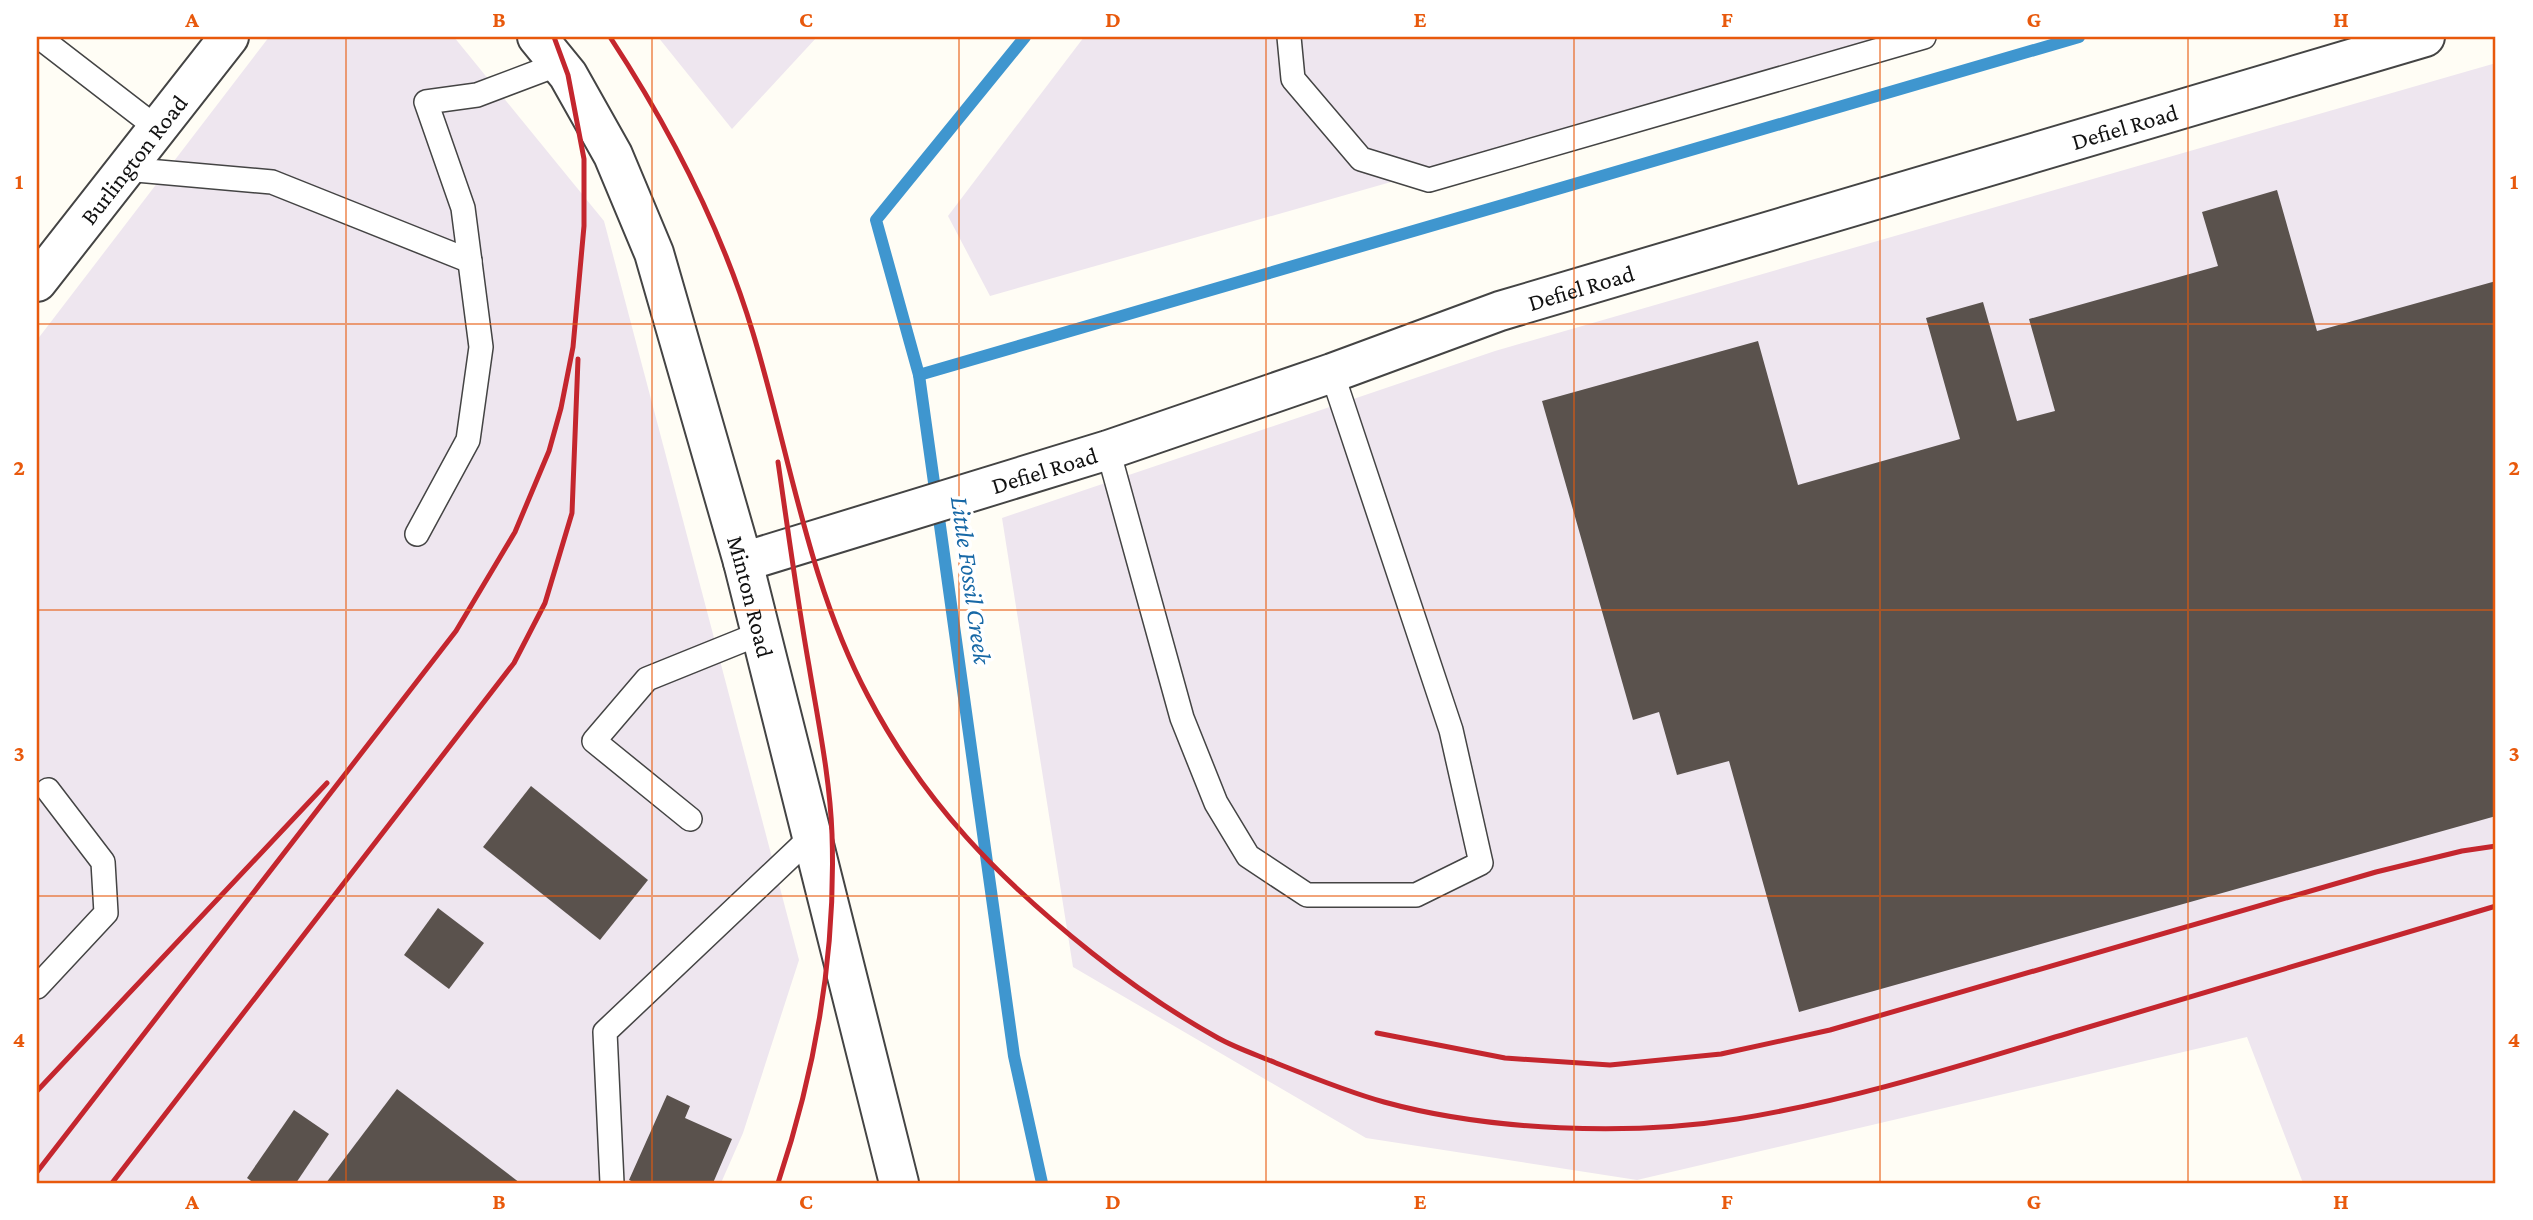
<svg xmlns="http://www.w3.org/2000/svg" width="2533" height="1220" font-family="'Crimson Pro',serif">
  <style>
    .industrial { fill: #eee6ef }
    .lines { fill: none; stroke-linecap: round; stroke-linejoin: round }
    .stream { stroke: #3f96cf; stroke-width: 12 }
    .building { fill: #5a524d }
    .service-casing { stroke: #444; stroke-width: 26 }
    .minor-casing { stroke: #444; stroke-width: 42 }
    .service { stroke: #fff; stroke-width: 23 }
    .minor { stroke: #fff; stroke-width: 38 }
    .rail { stroke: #c4262e; stroke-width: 5 }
    .grid { fill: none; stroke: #e8590c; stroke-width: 2; stroke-opacity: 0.55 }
    .labels { text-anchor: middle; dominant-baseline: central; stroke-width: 7; stroke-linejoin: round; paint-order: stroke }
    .street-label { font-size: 24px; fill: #111; stroke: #fff }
    .water-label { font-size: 26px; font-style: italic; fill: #1768a6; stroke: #fff }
    .neatline { fill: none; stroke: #e8590c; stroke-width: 2.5 }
    .grid-label { font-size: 23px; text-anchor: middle; font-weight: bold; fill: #e8590c }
  </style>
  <rect width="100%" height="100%" fill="#fffdf5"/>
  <g class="industrial">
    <path d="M269 37H454L604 221 799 960 743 1133 721 1183H37V340Z"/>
    <path d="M658 37H817L732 129Z"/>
    <path d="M1084 37H1901L990 296 948 216Z"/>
    <path d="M2496 63V1183H2303L2247 1037 1637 1180 1366 1138 1073 967 1002 518 1495 351Z"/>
  </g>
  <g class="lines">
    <g class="stream">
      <path d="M1025 37 876 220 919 375 1014 1056 1042 1183"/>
      <path d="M919 375 2079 37"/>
    </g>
  </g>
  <g class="building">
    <path d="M2277 190 2317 331 2496 281V816L1799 1012 1729 761 1677 775 1659 712 1633 720 1542 401 1758 341 1798 485 1960 439 1926 318 1983 302 2017 421 2055 411 2029 319 2218 266 2202 212Z"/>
    <path d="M531 786 648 880 600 940 483 847Z"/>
    <path d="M438 908 484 943 449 989 404 955Z"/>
    <path d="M397 1089 520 1183H326Z"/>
    <path d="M667 1095 690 1106 685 1118 732 1139 713 1183H636L629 1180Z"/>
    <path d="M294 1110 329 1134 296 1183H254L247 1178Z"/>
  </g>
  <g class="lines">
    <g class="service-casing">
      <g id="service">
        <path d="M39 37 157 128"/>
        <path d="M1289 37 1293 79 1361 159 1429 180 1924 37"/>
        <path d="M125 169 272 182 470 261"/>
        <path d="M1108 450 1182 718 1216 803 1248 856 1307 895H1416L1481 863 1451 730 1332 373"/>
        <path d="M417 534 468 440 481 347 463 208 426 102 477 95 559 64"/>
        <path d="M690 819 594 741 647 679 761 633"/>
        <path d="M37 987 106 913 103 862 48 790"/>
        <path d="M612 1183 605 1032 812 836"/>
      </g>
    </g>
    <g class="minor-casing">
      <g id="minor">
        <path id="s1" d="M537 37 568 75 613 155 654 253 743 562 899 1183"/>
        <path id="s2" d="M37 282 229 37"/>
        <path id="s3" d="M743 562 1108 450 1332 373 1500 311 2425 37"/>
      </g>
    </g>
    <use href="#service" class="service"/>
    <use href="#minor" class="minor"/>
    <g class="rail">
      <path d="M610 37C671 130 721 227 753 333 790 455 808 583 868 696 924 803 999 879 1092 953 1132 985 1173 1013 1218 1038 1236 1048 1257 1055 1276 1063 1311 1077 1348 1092 1384 1102 1490 1131 1629 1136 1737 1119 1855 1100 1968 1063 2082 1029 2220 988 2358 947 2496 906"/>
      <path d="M1377 1033 1505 1058 1610 1065 1721 1054 1830 1030 2376 872 2462 851 2496 846"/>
      <path d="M37 1091 327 783"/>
      <path d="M37 1172 456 631 515 532 549 451 561 408 573 347 584 226V159L568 75 554 37"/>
      <path d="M112 1183 514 663 545 603 572 513 578 359"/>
      <path d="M778 1183C815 1072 836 952 832 834 830 778 818 721 809 666 797 598 788 530 778 462"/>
    </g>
  </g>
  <path class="grid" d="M346 37V1183M652 37V1183M959 37V1183M1266 37V1183M1574 37V1183M1880 37V1183M2188 37V1183M37 324H2496M37 610H2496M37 896H2496"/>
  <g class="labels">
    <g class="street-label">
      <text stroke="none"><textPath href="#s3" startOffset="1449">Defiel Road</textPath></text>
      <text stroke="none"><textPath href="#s2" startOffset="156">Burlington Road</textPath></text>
      <text stroke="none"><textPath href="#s3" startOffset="882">Defiel Road</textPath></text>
      <text stroke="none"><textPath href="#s3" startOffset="315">Defiel Road</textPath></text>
      <text stroke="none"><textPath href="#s1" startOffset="604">Minton Road</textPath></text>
    </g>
    <g class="water-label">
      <text transform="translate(971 580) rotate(82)">Little Fossil Creek</text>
    </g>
  </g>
  <rect width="2533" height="1220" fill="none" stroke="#ffffff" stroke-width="77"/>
  <rect x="38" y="38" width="2456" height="1144" class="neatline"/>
  <g class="grid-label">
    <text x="192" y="27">A</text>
    <text x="499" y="27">B</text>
    <text x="806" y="27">C</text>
    <text x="1113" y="27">D</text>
    <text x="1420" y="27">E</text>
    <text x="1727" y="27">F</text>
    <text x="2034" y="27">G</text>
    <text x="2341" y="27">H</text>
    <text x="19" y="189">1</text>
    <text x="2514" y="189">1</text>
    <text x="19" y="475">2</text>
    <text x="2514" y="475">2</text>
    <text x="19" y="761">3</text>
    <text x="2514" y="761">3</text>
    <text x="19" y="1047">4</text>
    <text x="2514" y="1047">4</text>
    <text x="192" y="1209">A</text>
    <text x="499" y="1209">B</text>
    <text x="806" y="1209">C</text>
    <text x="1113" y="1209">D</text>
    <text x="1420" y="1209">E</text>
    <text x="1727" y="1209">F</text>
    <text x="2034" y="1209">G</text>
    <text x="2341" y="1209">H</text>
  </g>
</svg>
